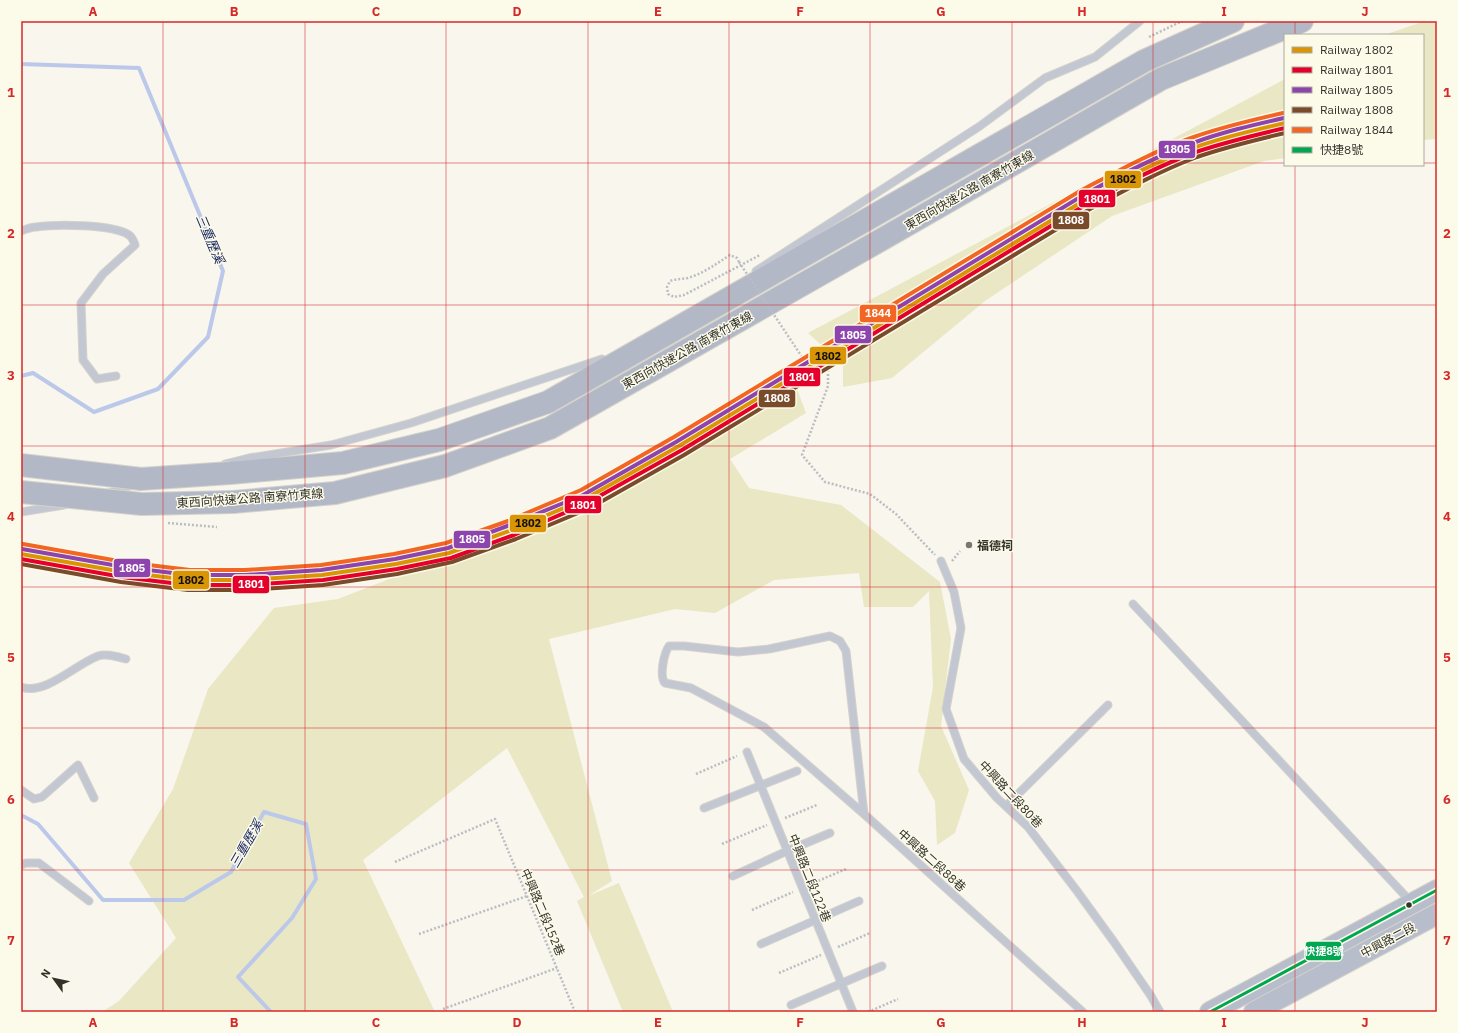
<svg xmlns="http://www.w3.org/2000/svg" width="1458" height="1033" font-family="'IBM Plex Sans','Noto Sans TC',sans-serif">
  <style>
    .green { fill: #eae7c4 }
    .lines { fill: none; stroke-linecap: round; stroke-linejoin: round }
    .stream { stroke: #bbc8ea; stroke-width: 4 }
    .service-casing { stroke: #d4d2cb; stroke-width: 9 }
    .secondary-casing { stroke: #d4d2cb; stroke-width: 22 }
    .trunk-casing { stroke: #d4d2cb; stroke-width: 24 }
    .path { stroke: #babdc2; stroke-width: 2.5; stroke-dasharray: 2 2; stroke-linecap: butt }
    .service { stroke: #c2c7d2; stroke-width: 7 }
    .secondary { stroke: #b7bdca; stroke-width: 20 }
    .trunk { stroke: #b3b8c6; stroke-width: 22 }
    .trunk-bridge-casing { stroke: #d4d2cb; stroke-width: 24; stroke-linecap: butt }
    .path-bridge { stroke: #babdc2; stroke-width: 2.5; stroke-dasharray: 2 2; stroke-linecap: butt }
    .trunk-bridge { stroke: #b3b8c6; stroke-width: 22 }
    .bus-1-casing { stroke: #fcfae9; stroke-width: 6 }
    .bus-1 { stroke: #00a651; stroke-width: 3 }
    .rail-1-casing { stroke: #fcfae9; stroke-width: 7 }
    .rail-2-casing { stroke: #fcfae9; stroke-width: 7 }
    .rail-3-casing { stroke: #fcfae9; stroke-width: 7 }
    .rail-4-casing { stroke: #fcfae9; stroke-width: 7 }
    .rail-5-casing { stroke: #fcfae9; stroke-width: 7 }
    .rail-1 { stroke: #da9507; stroke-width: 4 }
    .rail-2 { stroke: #e4002b; stroke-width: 4 }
    .rail-3 { stroke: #8e44ad; stroke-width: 4 }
    .rail-4 { stroke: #7a4b2a; stroke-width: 4 }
    .rail-5 { stroke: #f26522; stroke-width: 4 }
    .grid { fill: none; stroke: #d62828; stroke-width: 1; stroke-opacity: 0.55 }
    .poi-dot { fill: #787770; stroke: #fcfae9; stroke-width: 1.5 }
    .bus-dot { fill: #33332c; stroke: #fcfae9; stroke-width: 1.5 }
    .labels { text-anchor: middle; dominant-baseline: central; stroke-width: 3; stroke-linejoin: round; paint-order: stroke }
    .street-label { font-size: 12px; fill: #33332c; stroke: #fcfae9 }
    .poi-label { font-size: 12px; font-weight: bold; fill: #33332c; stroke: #fcfae9; text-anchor: start }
    .water-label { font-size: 13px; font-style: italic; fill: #14225f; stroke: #fcfae9 }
    .line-badge { stroke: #fcfae9; stroke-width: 1.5 }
    .badge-label { font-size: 11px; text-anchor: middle; font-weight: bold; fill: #fff }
    .pale-badge-label { font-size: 11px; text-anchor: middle; font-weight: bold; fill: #111 }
    .neatline { fill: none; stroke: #d62828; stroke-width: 1.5 }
    .grid-label { font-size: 13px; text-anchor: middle; font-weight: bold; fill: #d62828 }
  </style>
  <rect width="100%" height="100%" fill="#f8f6ed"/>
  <g class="green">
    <path d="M1425 21H1437V139L1423 140V35H1384Z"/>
    <path d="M1285 79V158L1264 161 1112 216 985 301 892 378 843 387V365L808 333Z"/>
    <path d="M794 381 806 413 730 459 749 488 841 505 940 582 951 639 941 726 969 790 955 833 937 845 935 801 918 771 933 687 929 591 913 607H864L859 573 774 580 715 613 675 609 549 639 612 881 588 896 619 883 673 1012H623L577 901 584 897 507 748 363 860 435 1012H102L119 1001 176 938 129 863 173 789 208 689 274 608 338 599 626 487Z"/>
  </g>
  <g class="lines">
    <g class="stream">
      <path d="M21 64 139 68 223 271 208 337 158 389 94 412 33 373 21 376"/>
      <path d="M21 815 38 824 103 900H184L231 872 264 812 306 824 316 879 292 918 238 977 271 1012"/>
    </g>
    <g class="service-casing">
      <g id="service">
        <path d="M21 231C26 229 31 227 36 227 56 224 113 224 129 235 132 237 134 242 135 245L103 274 81 303 83 360 97 379 116 376"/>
        <path d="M756 271 980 126 1045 78 1095 57 1140 21"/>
        <path d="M225 464 249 458 331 445 411 423 602 359"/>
        <path d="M109 493 133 485"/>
        <path d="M21 512 64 505"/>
        <path d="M941 561 954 592 961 628 946 709 964 759 997 798 1028 827 1077 891 1114 942 1151 996 1160 1012"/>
        <path d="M1133 604 1411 902"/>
        <path d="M21 687C45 696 76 664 98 656 106 653 118 657 126 659"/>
        <path d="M747 752 853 1012"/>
        <path d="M21 790 34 799 42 797 78 765 94 798"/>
        <path d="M1006 806 1108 705"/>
        <path d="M704 808 797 771"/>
        <path d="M864 814 846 651 840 641 830 636 769 649 738 652 684 646H669C664 653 659 676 665 683L691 688 764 727 864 814 1083 1012"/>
        <path d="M21 865 26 863H39L89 901"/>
        <path d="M733 876 787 851 830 833"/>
        <path d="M761 944 859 901"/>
        <path d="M791 1005 882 966"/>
      </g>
    </g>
    <g class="secondary-casing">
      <g id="secondary">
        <path d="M1210 1012 1437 890"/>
        <path d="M1254 1012 1437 914"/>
      </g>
    </g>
    <g class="trunk-casing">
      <g id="trunk">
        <path d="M230 473 343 463 439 440 548 402 1144 61 1233 21"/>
        <path d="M233 502 335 493 445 466 550 428 886 237 1161 79 1302 21"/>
      </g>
    </g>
    <g class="path">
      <path d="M1149 37 1182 21"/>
      <path d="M739 262 737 258 730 255C716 264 704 273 688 278 682 279 676 279 670 281L667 287 668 294 674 297 684 295 760 255"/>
      <path d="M812 372 828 364V386L802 455 825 482 870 494 896 514 935 555"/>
      <path d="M168 523 217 527"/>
      <path d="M952 561 960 551"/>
      <path d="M696 774 737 756"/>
      <path d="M785 818 817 805"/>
      <path d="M722 844 767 825"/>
      <path d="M395 862 495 819 575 1012"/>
      <path d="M811 884 846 869"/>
      <path d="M752 910 793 892"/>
      <path d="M419 934 527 896"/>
      <path d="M838 947 870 933"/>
      <path d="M779 973 821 955"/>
      <path d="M443 1009 557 968"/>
      <path d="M868 1012 898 999"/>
    </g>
    <use href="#service" class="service"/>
    <use href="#secondary" class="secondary"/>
    <use href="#trunk" class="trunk"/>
    <g class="trunk-bridge-casing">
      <g id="trunk-bridge">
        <path d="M21 465 141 479 230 473"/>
        <path d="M21 492 142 504 233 502"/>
      </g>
    </g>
    <path class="path-bridge" d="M739 262 812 372"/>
    <use href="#trunk-bridge" class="trunk-bridge"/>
    <g class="bus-1-casing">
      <path id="bus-1" d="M1210 1012 1437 890"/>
    </g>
    <use href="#bus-1" class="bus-1"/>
    <g class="rail-1-casing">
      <path id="rail-1" d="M21 554 123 572 189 580H245L322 575 396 564 449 553 512 530 585 499 679 446 1085 200C1120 181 1155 162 1193 148 1223 137 1254 130 1285 123"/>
    </g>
    <g class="rail-2-casing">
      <path id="rail-2" d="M21 559 122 577 188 585H245L323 580 397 569 451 558 514 535 587 503 682 450 1087 204C1123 185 1158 166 1196 152 1225 142 1255 135 1285 128"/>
    </g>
    <g class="rail-3-casing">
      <path id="rail-3" d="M22 549 124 567 189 575H245L321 570 395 559 448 548 510 525 583 495 676 442 1082 196C1118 176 1154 157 1193 143 1222 132 1253 125 1284 118"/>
    </g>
    <g class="rail-4-casing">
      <path id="rail-4" d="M21 564 121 582 188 590H245L323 585 397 574 452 562 516 539 590 508 684 455 1090 209C1125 190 1160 171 1197 157 1226 147 1255 140 1285 133"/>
    </g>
    <g class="rail-5-casing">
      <path id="rail-5" d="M23 544 124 562 190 570H245L321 565 394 554 446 543 508 521 581 490 674 437 1080 191C1116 172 1152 152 1191 138 1221 127 1252 120 1283 113"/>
    </g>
    <use href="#rail-1" class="rail-1"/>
    <use href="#rail-2" class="rail-2"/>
    <use href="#rail-3" class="rail-3"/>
    <use href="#rail-4" class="rail-4"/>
    <use href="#rail-5" class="rail-5"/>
  </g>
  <path class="grid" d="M163 21V1012M305 21V1012M446 21V1012M588 21V1012M729 21V1012M870 21V1012M1012 21V1012M1153 21V1012M1295 21V35M21 163H1285M1423 163H1437M1295 165V1012M21 305H1437M21 446H1437M21 587H1437M21 728H1437M21 870H1437"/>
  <circle class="poi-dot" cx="969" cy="545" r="4"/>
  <circle class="bus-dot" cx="1409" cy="905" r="3.5"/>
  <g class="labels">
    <g class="street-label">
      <text transform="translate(969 190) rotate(-30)">東西向快速公路 南寮竹東線</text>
      <text transform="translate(687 350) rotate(-29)">東西向快速公路 南寮竹東線</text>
      <text transform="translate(250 498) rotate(-4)">東西向快速公路 南寮竹東線</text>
      <text transform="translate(1011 794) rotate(47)">中興路二段80巷</text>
      <text transform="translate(932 860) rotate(42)">中興路二段88巷</text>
      <text transform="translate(810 878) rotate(68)">中興路二段122巷</text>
      <text transform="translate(543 912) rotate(67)">中興路二段152巷</text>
      <text transform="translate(1388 940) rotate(-28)">中興路二段</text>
    </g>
    <g class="poi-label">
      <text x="977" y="545">福德祠</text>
    </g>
    <g class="water-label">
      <text transform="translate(210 239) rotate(67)">三重歷溪</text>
      <text transform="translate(246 844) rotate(-60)">三重歷溪</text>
    </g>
  </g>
  <g class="line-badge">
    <rect x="1158" y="140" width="38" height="19" rx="4" fill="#8e44ad"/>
    <rect x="1104" y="170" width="38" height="19" rx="4" fill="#da9507"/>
    <rect x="1078" y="189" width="38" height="19" rx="4" fill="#e4002b"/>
    <rect x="1052" y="211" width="38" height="19" rx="4" fill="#7a4b2a"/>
    <rect x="859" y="304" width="38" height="19" rx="4" fill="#f26522"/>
    <rect x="834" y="325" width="38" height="19" rx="4" fill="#8e44ad"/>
    <rect x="809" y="346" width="38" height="19" rx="4" fill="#da9507"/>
    <rect x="783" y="367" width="38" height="20" rx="4" fill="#e4002b"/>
    <rect x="758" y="389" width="38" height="19" rx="4" fill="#7a4b2a"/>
    <rect x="564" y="495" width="38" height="19" rx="4" fill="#e4002b"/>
    <rect x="509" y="514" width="38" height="19" rx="4" fill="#da9507"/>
    <rect x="453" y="530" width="38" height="19" rx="4" fill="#8e44ad"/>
    <rect x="113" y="558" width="38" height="20" rx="4" fill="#8e44ad"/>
    <rect x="172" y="570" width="38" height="20" rx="4" fill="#da9507"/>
    <rect x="232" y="575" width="38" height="19" rx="4" fill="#e4002b"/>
    <rect x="1305" y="941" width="37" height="20" rx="4" fill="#00a651"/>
  </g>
  <g class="badge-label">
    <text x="1177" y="153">1805</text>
    <text x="1097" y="203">1801</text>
    <text x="1071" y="224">1808</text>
    <text x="878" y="317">1844</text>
    <text x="853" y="339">1805</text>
    <text x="802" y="381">1801</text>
    <text x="777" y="402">1808</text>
    <text x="583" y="509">1801</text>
    <text x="472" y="543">1805</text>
    <text x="132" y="572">1805</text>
    <text x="251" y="588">1801</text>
    <text x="1324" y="955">快捷8號</text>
  </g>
  <g class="pale-badge-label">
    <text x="1123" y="183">1802</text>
    <text x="828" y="360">1802</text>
    <text x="528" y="527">1802</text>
    <text x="191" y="584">1802</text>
  </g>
  <rect width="1458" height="1033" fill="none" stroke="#fcfae9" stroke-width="44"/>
  <rect x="1284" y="34" width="140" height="132" fill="#fcfae9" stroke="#acaa9d"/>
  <rect x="1292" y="47" width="20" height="6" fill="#da9507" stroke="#acaa9d"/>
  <text x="1320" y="54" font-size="12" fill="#33332c">Railway 1802</text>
  <rect x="1292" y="67" width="20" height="6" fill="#e4002b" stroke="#acaa9d"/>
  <text x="1320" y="74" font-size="12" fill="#33332c">Railway 1801</text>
  <rect x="1292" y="87" width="20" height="6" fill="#8e44ad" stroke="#acaa9d"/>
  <text x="1320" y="94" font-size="12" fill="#33332c">Railway 1805</text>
  <rect x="1292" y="107" width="20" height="6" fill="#7a4b2a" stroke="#acaa9d"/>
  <text x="1320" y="114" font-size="12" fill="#33332c">Railway 1808</text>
  <rect x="1292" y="127" width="20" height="6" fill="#f26522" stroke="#acaa9d"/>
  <text x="1320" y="134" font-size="12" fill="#33332c">Railway 1844</text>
  <rect x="1292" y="147" width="20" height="6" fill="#00a651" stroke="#acaa9d"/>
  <text x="1320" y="154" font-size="12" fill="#33332c">快捷8號</text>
  <g transform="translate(54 979) rotate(303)" stroke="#fcfae9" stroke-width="3" paint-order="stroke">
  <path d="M0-3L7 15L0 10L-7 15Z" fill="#33332c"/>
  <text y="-6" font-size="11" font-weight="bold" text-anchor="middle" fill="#33332c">N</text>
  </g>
  <rect x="22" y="22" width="1414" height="989" class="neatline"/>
  <g class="grid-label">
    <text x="93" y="16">A</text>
    <text x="234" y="16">B</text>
    <text x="376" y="16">C</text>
    <text x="517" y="16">D</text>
    <text x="658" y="16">E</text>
    <text x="800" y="16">F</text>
    <text x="941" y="16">G</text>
    <text x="1082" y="16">H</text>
    <text x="1224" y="16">I</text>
    <text x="1365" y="16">J</text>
    <text x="11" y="97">1</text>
    <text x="1447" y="97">1</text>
    <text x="11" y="238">2</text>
    <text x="1447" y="238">2</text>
    <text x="11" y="380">3</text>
    <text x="1447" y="380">3</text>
    <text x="11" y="521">4</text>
    <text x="1447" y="521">4</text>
    <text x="11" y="662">5</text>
    <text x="1447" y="662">5</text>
    <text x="11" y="804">6</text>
    <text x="1447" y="804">6</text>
    <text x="11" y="945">7</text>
    <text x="1447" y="945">7</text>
    <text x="93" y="1027">A</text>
    <text x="234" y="1027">B</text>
    <text x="376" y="1027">C</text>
    <text x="517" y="1027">D</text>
    <text x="658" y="1027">E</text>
    <text x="800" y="1027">F</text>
    <text x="941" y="1027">G</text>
    <text x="1082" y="1027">H</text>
    <text x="1224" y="1027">I</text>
    <text x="1365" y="1027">J</text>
  </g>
</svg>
